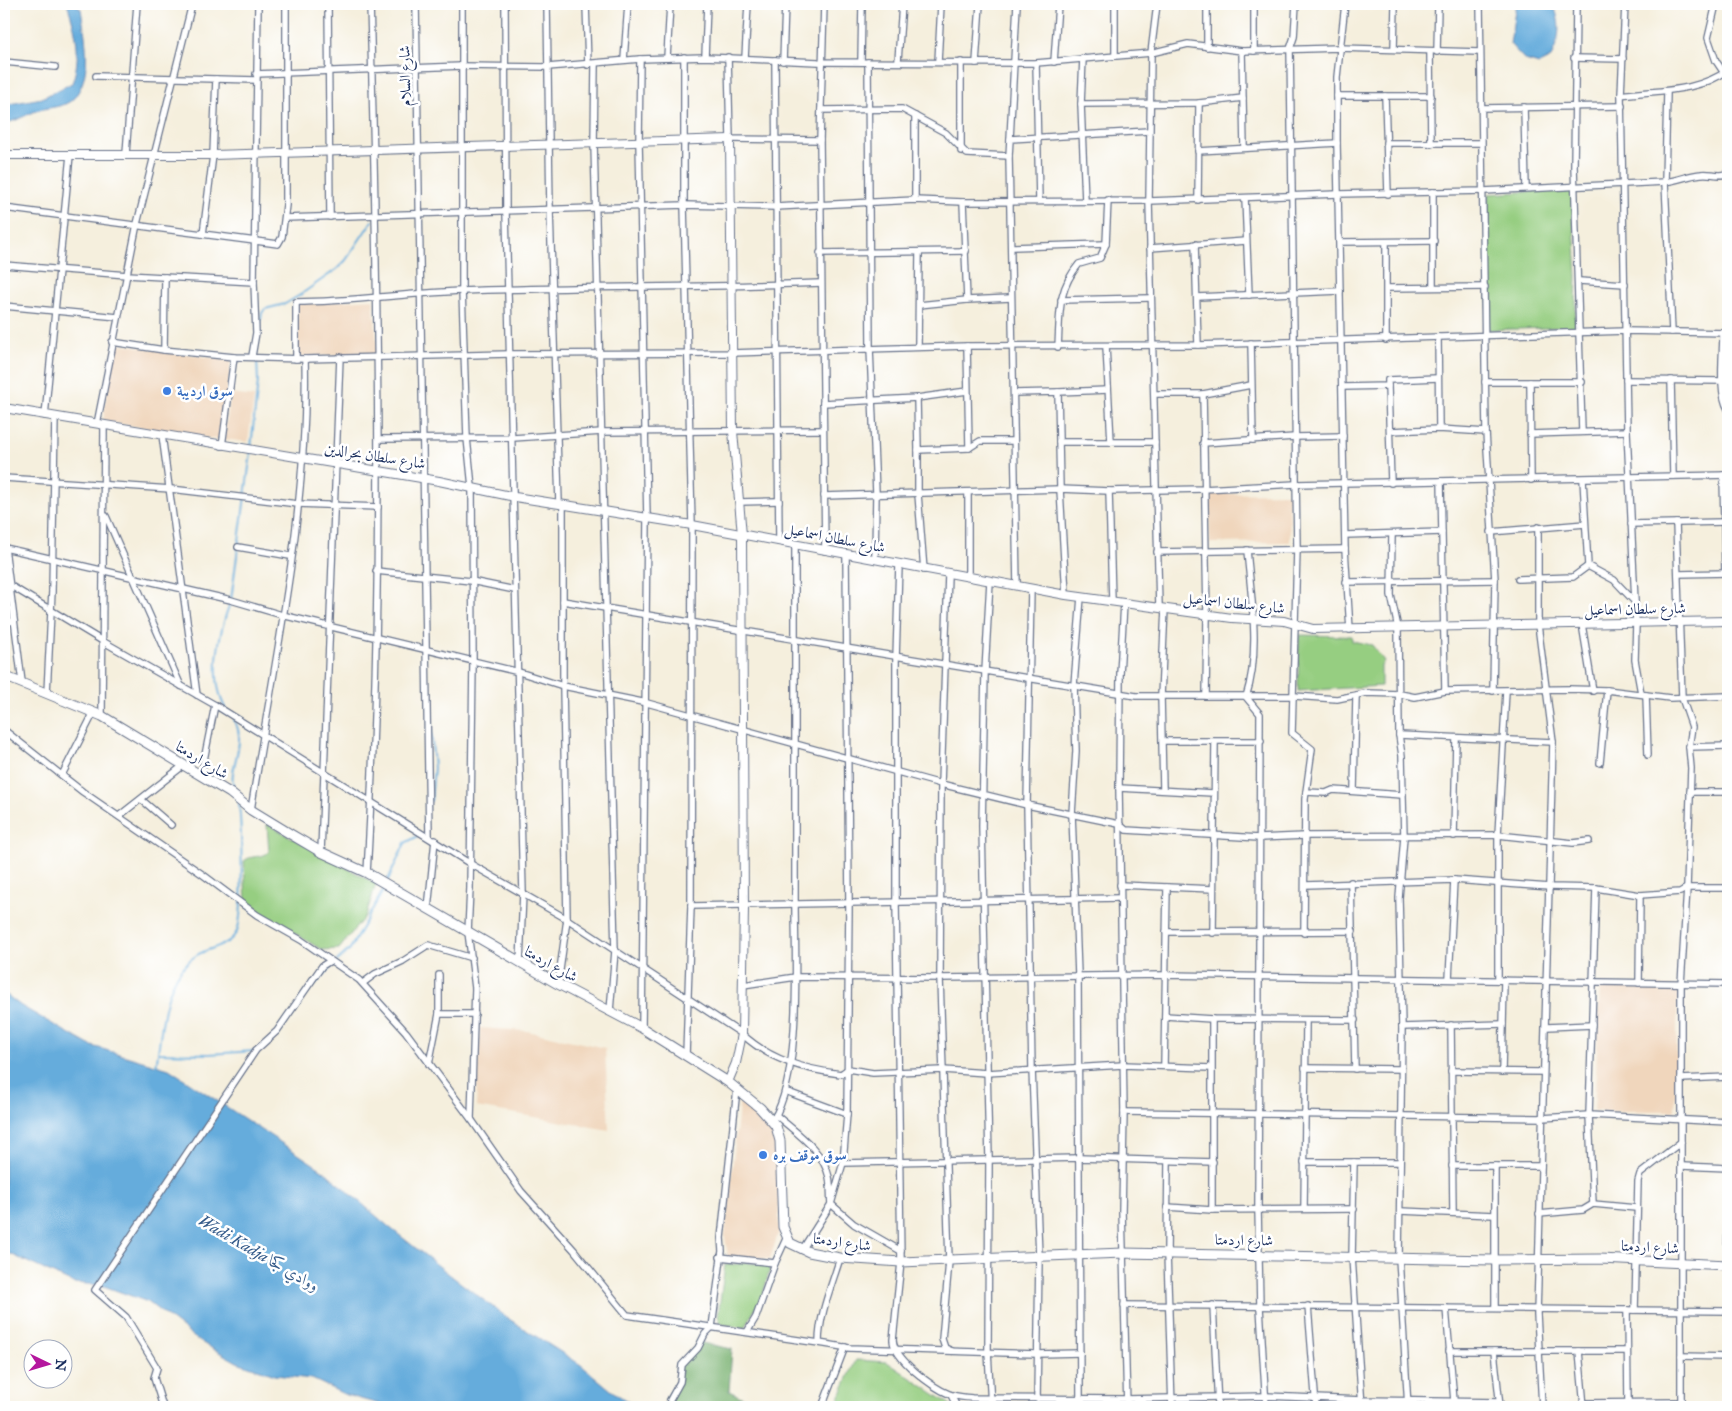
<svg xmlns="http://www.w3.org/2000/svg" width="1732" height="1411" font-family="'IM FELL Great Primer',Amiri,serif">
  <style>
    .built { fill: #f0d6bc }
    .green { fill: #96ce81; stroke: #587e70 }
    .forest { fill: #78b16f; stroke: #4a7066 }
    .water { fill: #65acdc; stroke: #406e9d }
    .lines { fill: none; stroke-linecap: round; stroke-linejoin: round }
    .stream { stroke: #65acdc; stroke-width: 2 }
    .minor-casing { stroke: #67728a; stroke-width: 8 }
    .tertiary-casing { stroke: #67728a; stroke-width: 10 }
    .secondary-casing { stroke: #67728a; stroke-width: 11 }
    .minor { stroke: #fff; stroke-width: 5.5 }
    .tertiary { stroke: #fff; stroke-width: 8 }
    .secondary { stroke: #fff; stroke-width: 9 }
    .shop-dot { fill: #3f7fe0; stroke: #fff; stroke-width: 2 }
    .labels { text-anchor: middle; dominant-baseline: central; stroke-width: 5; stroke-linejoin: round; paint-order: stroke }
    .street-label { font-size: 15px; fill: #1b2f5e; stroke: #fff }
    .shop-label { font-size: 15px; font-weight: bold; fill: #366cbe; stroke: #fff; text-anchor: start }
    .water-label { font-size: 16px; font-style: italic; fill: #355b8a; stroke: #fff }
  </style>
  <rect width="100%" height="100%" fill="#fff"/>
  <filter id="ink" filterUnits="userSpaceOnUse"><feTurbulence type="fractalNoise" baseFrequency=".02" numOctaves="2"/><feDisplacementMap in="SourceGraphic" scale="10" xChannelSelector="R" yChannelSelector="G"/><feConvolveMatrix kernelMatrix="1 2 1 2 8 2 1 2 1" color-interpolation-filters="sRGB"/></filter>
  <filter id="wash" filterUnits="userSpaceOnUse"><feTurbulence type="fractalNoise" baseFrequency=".0096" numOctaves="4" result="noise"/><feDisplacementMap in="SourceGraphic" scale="20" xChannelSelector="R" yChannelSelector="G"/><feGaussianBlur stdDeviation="1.12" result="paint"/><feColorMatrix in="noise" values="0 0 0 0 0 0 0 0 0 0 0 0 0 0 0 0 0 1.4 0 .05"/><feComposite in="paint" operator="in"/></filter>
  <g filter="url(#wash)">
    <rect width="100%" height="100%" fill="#f5efdd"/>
    <g class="built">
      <path d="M373 299 378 355 298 356V304Z"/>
      <path d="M114 343 231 361 221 440 103 421Z"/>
      <path d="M231 394 254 397 248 442 224 439Z"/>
      <path d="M1289 493 1290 542 1210 543 1209 494Z"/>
      <path d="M1678 986 1675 1111H1594L1600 987Z"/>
      <path d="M480 1028 527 1031 605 1048 609 1130 476 1107Z"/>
      <path d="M740 1098 769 1121 777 1135 779 1231 770 1259 728 1257 725 1236Z"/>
    </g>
    <g class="green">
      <path d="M1572 189 1577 277 1575 327 1488 330V194Z"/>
      <path d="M1299 635 1352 636V641L1372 645 1384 661 1381 666V686L1298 691Z"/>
      <path d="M267 824 376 884 366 915 339 949 322 950 246 903 244 861C252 854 261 859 269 852Z"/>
      <path d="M749 1263 771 1265 763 1294 745 1328 721 1324 718 1316 725 1265Z"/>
      <path d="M856 1360 887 1362 954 1407H835Z"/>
    </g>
    <path class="forest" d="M698 1342 732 1349 729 1391 762 1407H675L664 1401 675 1385 680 1365Z"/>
    <g class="water">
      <path d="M67 4H75L81 9C85 36 94 76 73 99 64 108 47 107 36 111 25 115 16 122 4 123V105L42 98 72 83C82 57 76 29 67 4Z"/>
      <path d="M1516 4H1553C1562 25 1560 37 1551 58L1539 64 1525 60 1510 44Z"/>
      <path d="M4 993 21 1006 89 1045 169 1069 324 1171 389 1227 454 1278 509 1319 581 1365 612 1391 636 1407H390L346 1395 312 1379 275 1375 237 1362 199 1341 148 1302 101 1285 73 1283 4 1251Z"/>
    </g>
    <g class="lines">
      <g class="stream">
        <path d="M259 331 262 313 265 309 285 304 300 295 337 269 346 260 372 221"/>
        <path d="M256 356 258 338"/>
        <path d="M251 448 258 381 257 360"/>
        <path d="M225 708C209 676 219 632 231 600L251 452"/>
        <path d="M430 714 434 768 431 801"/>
        <path d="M234 720C249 745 225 769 235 793"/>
        <path d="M388 880 405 843 420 835"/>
        <path d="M337 961 350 949 384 889"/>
        <path d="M309 990 333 965"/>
        <path d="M159 1053 209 1054 254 1051"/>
        <path d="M156 1067C162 1031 162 977 197 955 210 947 228 947 236 933 245 919 241 824 239 804"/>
      </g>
    </g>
  </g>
  <g filter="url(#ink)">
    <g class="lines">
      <g class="minor-casing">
        <g id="minor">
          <path d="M328 4 330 217"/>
          <path d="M416 4 429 836"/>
          <path d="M462 4V291L467 438 472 487 473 663 470 888 468 932 475 988 471 1119 521 1191 574 1250 627 1315 819 1343"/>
          <path d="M505 4 506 212 523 893 520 963"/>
          <path d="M547 4 550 210 559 503"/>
          <path d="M586 4 588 65"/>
          <path d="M824 4 820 140 825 551"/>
          <path d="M1115 4V55"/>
          <path d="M1157 4 1151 53 1149 201 1159 607"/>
          <path d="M1296 4 1294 37 1290 49 1297 549 1292 733 1312 749 1305 799 1304 933"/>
          <path d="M1345 4 1337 77V143L1345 549 1350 630"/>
          <path d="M1480 4 1486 432 1495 580 1493 691"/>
          <path d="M1576 4 1574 166 1582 432"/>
          <path d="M1625 4 1621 95 1627 431 1636 623 1635 660 1641 693"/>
          <path d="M1716 4 1708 38 1716 61 1724 73"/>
          <path d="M1207 47V4"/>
          <path d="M1394 49 1395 4"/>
          <path d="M1242 51 1244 148"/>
          <path d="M1254 51V4"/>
          <path d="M1430 51 1431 144"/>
          <path d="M1437 52 1438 4"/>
          <path d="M684 57V205L692 525 691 906 686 1055"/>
          <path d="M705 57 707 4"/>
          <path d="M728 57 730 139 820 140"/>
          <path d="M667 58 670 4"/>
          <path d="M745 58 748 4"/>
          <path d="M1083 58 1081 104 1085 201"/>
          <path d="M1574 58 1623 59"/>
          <path d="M640 59 639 142 647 518 642 1028"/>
          <path d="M624 60 628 4"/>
          <path d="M775 60 779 542"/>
          <path d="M783 61 785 4"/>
          <path d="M898 61 902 4"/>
          <path d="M4 62 55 67"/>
          <path d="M861 62 862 4"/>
          <path d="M868 62 870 348 876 493 875 560"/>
          <path d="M938 62 941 4"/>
          <path d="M961 62V151"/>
          <path d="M1054 62 1058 4"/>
          <path d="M976 63 980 4"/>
          <path d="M1036 63 1039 201"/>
          <path d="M595 64 594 144 615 951 610 1011"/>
          <path d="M256 74 462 66 548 67 640 59 705 57 818 62 1036 63 1151 53 1188 44 1242 51 1339 48 1479 52"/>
          <path d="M96 76 256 80"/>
          <path d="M1667 92 1665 182 1672 332"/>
          <path d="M1621 95C1656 90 1697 93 1728 70"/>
          <path d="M1337 96H1431"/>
          <path d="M1385 96 1388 194"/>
          <path d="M1081 104 1199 103 1243 98"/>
          <path d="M1524 107 1526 188"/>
          <path d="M1481 108 1622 106"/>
          <path d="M821 110 902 109 946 133 967 154 1009 156 1010 139 1149 131"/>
          <path d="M1010 139 1017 4"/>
          <path d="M1386 143H1481"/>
          <path d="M1198 151 1337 143"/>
          <path d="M126 154 137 4"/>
          <path d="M1009 156 1017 586"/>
          <path d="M1433 192V287"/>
          <path d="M1245 198 1249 295"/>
          <path d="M915 200V116"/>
          <path d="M1198 200 1199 103"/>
          <path d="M963 202 967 300"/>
          <path d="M4 208 278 244 282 237 286 205V4"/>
          <path d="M285 218 684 205 775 207 915 200 963 202 1149 201 1338 194 1484 191 1665 182C1680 180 1689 175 1701 174 1710 172 1720 178 1728 173"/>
          <path d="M203 234 213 155 216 79"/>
          <path d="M1340 242 1434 241"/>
          <path d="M1386 242V340"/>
          <path d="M1195 244 1198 345"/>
          <path d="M1013 247 1106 244"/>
          <path d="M1150 248 1246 241"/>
          <path d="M820 253 966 251"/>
          <path d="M4 265 127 275 254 282"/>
          <path d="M165 277 164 350 234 357 305 359 509 354 732 353 967 346 1198 345 1626 331 1728 333"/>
          <path d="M1579 281 1625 284"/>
          <path d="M1387 288 1485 287"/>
          <path d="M1197 297 1340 291"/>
          <path d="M1061 300 1150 298"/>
          <path d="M919 305 967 300 1011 298"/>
          <path d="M4 306 118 317"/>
          <path d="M1723 334C1723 354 1718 393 1728 409"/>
          <path d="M1438 337 1439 429"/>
          <path d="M112 342 164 350"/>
          <path d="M1251 343 1253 440"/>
          <path d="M967 346 969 448"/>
          <path d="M1106 346 1111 442H1155"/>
          <path d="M918 347 919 252"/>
          <path d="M1058 347C1060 314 1057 290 1079 264L1100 258 1106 244 1108 200"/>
          <path d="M252 356 256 333 254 282 258 4"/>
          <path d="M296 359V302C351 302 407 293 462 291 581 286 701 288 821 283"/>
          <path d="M1626 380 1722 381"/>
          <path d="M1671 380 1673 476"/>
          <path d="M1485 382H1582"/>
          <path d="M1530 382 1531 480"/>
          <path d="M1388 386 1391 483"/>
          <path d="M1343 387 1388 386V380L1438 378"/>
          <path d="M1058 392 1108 390"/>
          <path d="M1014 393 1058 392 1060 489 1066 595"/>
          <path d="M1154 394H1203L1251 385"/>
          <path d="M1203 394 1207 615 1206 696"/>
          <path d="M917 398 967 391"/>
          <path d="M823 403 917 398 918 450 969 448 980 441H1014"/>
          <path d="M45 416 70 155"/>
          <path d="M97 424 137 224 192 4"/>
          <path d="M1390 431 1439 429 1486 432"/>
          <path d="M1530 434 1627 431"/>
          <path d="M162 435 197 695"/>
          <path d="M379 439 513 438 602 432 823 430"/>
          <path d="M1059 442H1111"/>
          <path d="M1203 443 1295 437 1343 436"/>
          <path d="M222 446 234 357"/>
          <path d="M918 450V494L924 570"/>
          <path d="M1723 475 1725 573"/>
          <path d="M4 478 171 489 298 504 378 507"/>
          <path d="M1583 479 1588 566"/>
          <path d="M1441 481 1445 691"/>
          <path d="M1109 491 1112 601"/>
          <path d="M968 493V577"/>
          <path d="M824 496 1060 489 1109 491 1203 489 1296 484 1728 475"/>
          <path d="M739 502 779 501"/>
          <path d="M106 516 181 686"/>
          <path d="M1676 523 1682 698 1692 727 1689 747 1691 768 1687 888 1681 984V1407"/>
          <path d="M1631 524 1724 522"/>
          <path d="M1538 527V625L1553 742 1537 1314 1542 1407"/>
          <path d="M1491 532 1585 524"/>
          <path d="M1392 534 1391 595 1398 628 1399 735 1402 756 1404 837 1399 898 1402 1027 1399 1258 1408 1407"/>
          <path d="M1345 535 1442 532"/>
          <path d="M4 542V548"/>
          <path d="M238 547 290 556"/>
          <path d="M1247 550C1251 597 1261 651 1246 697L1260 714 1258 1209 1260 1307 1266 1407"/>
          <path d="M1157 552 1345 549"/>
          <path d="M899 565 896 658V903L901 1262 893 1340C894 1359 932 1387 949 1394 956 1397 964 1397 972 1398L1126 1399 1266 1396 1362 1400 1499 1402"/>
          <path d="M376 571 471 581 515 590"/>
          <path d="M948 574 941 784 940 978 949 1261 942 1339 945 1348 952 1351"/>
          <path d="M1678 574 1728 573"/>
          <path d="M1518 579 1573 577 1588 566 1614 580 1634 601"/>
          <path d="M990 581 985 672 982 826 989 1160 988 1351 991 1407"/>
          <path d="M1346 582 1495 580"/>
          <path d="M6 583 104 642 215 705 469 863 567 919 742 1034C770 1060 803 1069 841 1074L848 1069 873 1073 943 1070 987 1073 1123 1065 1211 1068"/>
          <path d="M1031 588 1027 805 1032 1069 1039 1257 1037 1399"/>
          <path d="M563 601 1136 696H1294L1337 699 1366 693 1400 694 1415 697 1445 691 1568 689 1607 690 1670 698 1728 696"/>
          <path d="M1124 603 1120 674 1119 788 1124 1112 1122 1211 1127 1407"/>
          <path d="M4 623 13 621"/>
          <path d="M1582 624 1593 691"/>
          <path d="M22 682 5 548 231 600 282 615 519 672 563 686 647 703 941 784 1027 805 1119 824 1126 830 1259 838 1305 836 1498 835 1573 843 1589 841"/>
          <path d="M47 693 52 591 55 417"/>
          <path d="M1646 695 1648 755"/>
          <path d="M102 716 104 425"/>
          <path d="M4 730 83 792 202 874 257 915 301 940 359 980 406 1032 471 1119"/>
          <path d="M1399 735 1553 742"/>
          <path d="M1163 741H1261"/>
          <path d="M1689 747 1728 746"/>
          <path d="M1600 763 1607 690"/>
          <path d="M62 775 94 712"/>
          <path d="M201 775 215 705"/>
          <path d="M1119 788 1213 793"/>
          <path d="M1163 789 1161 696 1165 608"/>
          <path d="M1354 790 1356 697"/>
          <path d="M1306 792 1326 793 1333 790 1402 795"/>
          <path d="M1690 792H1728"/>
          <path d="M142 800 171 825"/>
          <path d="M251 810C274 662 309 509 305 359"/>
          <path d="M119 816 184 765"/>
          <path d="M1454 836 1456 739"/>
          <path d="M321 852 340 357"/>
          <path d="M367 873C384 584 378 293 370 4"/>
          <path d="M1351 882 1355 1069"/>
          <path d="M1120 885 1167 887 1164 1066"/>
          <path d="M1306 885 1454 880 1550 887 1596 888 1640 895 1680 892 1687 888H1728"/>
          <path d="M1167 887 1213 889"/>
          <path d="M691 906 1120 898"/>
          <path d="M428 909 435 840"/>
          <path d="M1166 932 1353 931"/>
          <path d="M1213 933 1215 742"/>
          <path d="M1449 979 1454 880"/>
          <path d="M1498 980V835L1506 691"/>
          <path d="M363 983 375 974 403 961 428 945 472 958"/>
          <path d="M1639 983 1640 895"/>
          <path d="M558 984 567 919 563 686V504"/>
          <path d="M743 985 796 977 940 978 1165 975 1728 984"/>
          <path d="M439 1014V975"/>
          <path d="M1165 1016 1212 1019 1355 1020"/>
          <path d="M1212 1019V1210"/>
          <path d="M1451 1025 1453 1213"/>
          <path d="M1402 1027 1503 1024"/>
          <path d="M1547 1027 1592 1025"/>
          <path d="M429 1064 439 1014H475"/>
          <path d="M1305 1068 1401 1069"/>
          <path d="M1451 1071 1543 1072"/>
          <path d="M1502 1072 1504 980"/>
          <path d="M1681 1079 1728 1077"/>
          <path d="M785 1091 847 1114"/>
          <path d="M1124 1112 1542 1118 1589 1115 1728 1122"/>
          <path d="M776 1115C795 1132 823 1150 829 1177 831 1186 830 1195 831 1204L854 1224 901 1251"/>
          <path d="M773 1120C802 1074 795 960 795 904 796 784 794 665 795 545"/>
          <path d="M1168 1161 1167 1253 1172 1407"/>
          <path d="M1304 1162H1400"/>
          <path d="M1354 1162 1352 1257 1362 1407"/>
          <path d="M843 1163 1079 1158 1213 1162"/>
          <path d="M1452 1166H1541"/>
          <path d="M1682 1166 1728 1168"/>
          <path d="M1593 1204 1589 1115 1596 888"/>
          <path d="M1167 1207 1212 1210 1354 1209"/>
          <path d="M1304 1209 1306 1021"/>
          <path d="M1400 1211 1494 1215"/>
          <path d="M1539 1214 1583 1210 1593 1204 1636 1208"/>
          <path d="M802 1250 831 1204 843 1163 847 1114 849 904 846 555"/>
          <path d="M720 1257 775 1263 786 1239"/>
          <path d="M840 1258C832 1285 819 1314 819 1343L849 1348 1037 1354 1080 1353"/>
          <path d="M1727 1265 1728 1227"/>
          <path d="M1124 1305 1728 1311"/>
          <path d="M1213 1305 1218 1407"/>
          <path d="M1308 1306 1316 1407"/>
          <path d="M1446 1308 1454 1401"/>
          <path d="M1495 1308V1166"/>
          <path d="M1627 1310 1628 1403"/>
          <path d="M1635 1310 1638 1181 1640 1174 1681 1142"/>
          <path d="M747 1332 756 1317 775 1263"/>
          <path d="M1449 1351H1627"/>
          <path d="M1494 1351 1500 1407"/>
          <path d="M1579 1351 1584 1407"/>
          <path d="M1681 1356 1728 1357"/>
          <path d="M951 1395 957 1407"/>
          <path d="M1080 1397 1078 975 1072 814 1076 751 1074 685 1081 597"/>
          <path d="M670 1400 680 1382 682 1365 698 1348 705 1334 712 1327 722 1251 721 1238 737 1089"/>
          <path d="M1584 1403 1681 1402"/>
          <path d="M163 1407 154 1378 157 1368 126 1317 95 1290 256 1050 277 1031 322 966 330 961"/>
          <path d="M822 1407 845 1347"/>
          <path d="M1726 1407 1727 1357"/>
        </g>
      </g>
      <g class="tertiary-casing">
        <g id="tertiary">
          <path d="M4 155H213L730 139 733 431 742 535 744 907 742 1034 736 1063 728 1082"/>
          <path d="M4 408 439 481 515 497 692 525 1066 595 1232 618 1284 621 1313 629 1728 621"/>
        </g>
      </g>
      <g class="secondary-casing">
        <path id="secondary" d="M4 676 102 716 230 793 251 810 292 835 321 852 367 873 558 984 642 1028 728 1082 760 1108 776 1126 780 1141 783 1227 790 1243 809 1252 840 1258 901 1262 1123 1253 1493 1260 1600 1259 1728 1265"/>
      </g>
      <use href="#minor" class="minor"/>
      <use href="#tertiary" class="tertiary"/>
      <use href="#secondary" class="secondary"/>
    </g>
  </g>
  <g class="shop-dot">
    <circle cx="167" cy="391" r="5"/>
    <circle cx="763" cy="1155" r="5"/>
  </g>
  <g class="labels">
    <g class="street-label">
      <text transform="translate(405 76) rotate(-91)">شارع السلام</text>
      <text transform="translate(375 456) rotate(9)">شارع سلطان بحرالدين</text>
      <text transform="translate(835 538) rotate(11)">شارع سلطان اسماعيل</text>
      <text transform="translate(1234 603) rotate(6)">شارع سلطان اسماعيل</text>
      <text transform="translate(1635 609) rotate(-1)">شارع سلطان اسماعيل</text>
      <text transform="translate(202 760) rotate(31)">شارع اردمتا</text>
      <text transform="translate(551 964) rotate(29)">شارع اردمتا</text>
      <text transform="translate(1244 1240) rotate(1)">شارع اردمتا</text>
      <text transform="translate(842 1242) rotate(8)">شارع اردمتا</text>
      <text transform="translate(1650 1247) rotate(3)">شارع اردمتا</text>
    </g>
    <g class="shop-label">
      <text x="177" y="391">سوق ارديبة</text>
      <text x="773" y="1155">سوق موقف بره</text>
    </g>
    <g class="water-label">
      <text transform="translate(259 1253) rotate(30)">Wadi Kadja ووادي كجا</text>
    </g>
  </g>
  <rect width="1732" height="1411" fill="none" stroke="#fff" stroke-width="20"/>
  <g transform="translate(48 1364) rotate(95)"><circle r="24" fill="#ffffff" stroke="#a4acbf"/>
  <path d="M0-4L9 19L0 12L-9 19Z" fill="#b5179e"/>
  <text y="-8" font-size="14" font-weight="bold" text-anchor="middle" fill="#1b2f5e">N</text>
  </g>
</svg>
